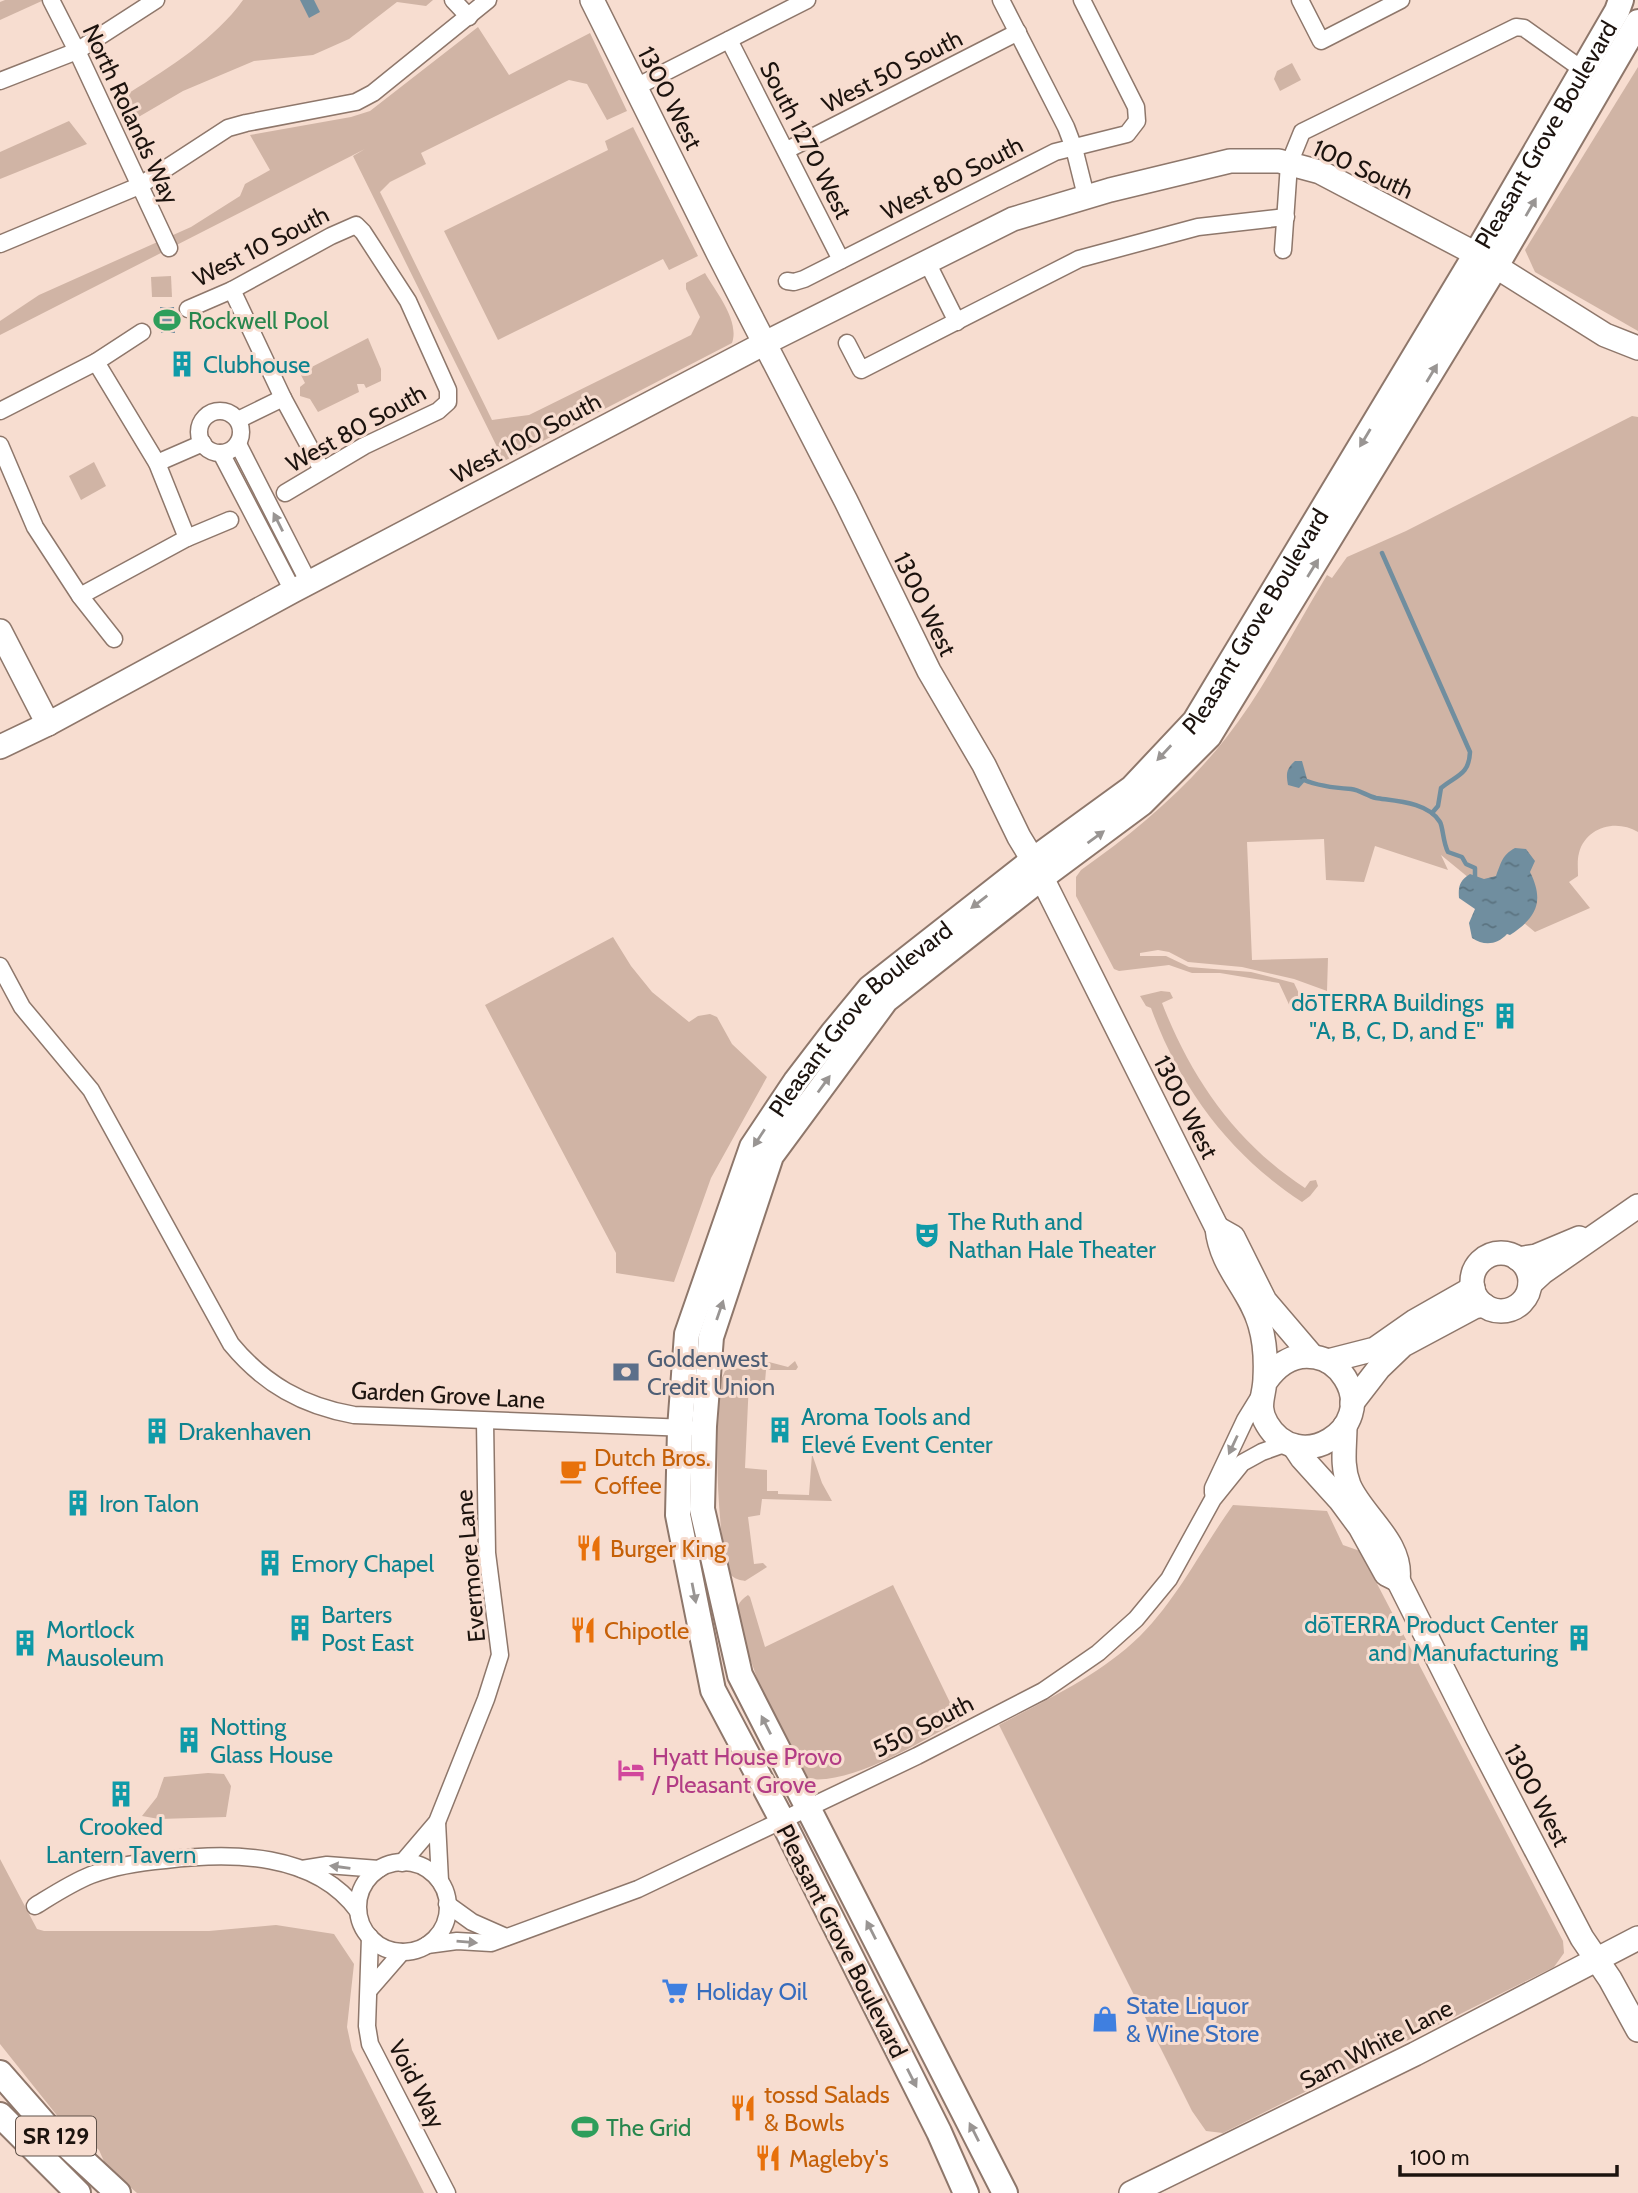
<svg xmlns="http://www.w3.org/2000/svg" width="1638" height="2193" font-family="Cabin,sans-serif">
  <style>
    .green { fill: #d0b4a5 }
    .water { fill: url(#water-ripples) }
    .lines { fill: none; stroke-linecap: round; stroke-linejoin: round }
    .stream { stroke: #708e9f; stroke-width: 4.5 }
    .street-casing { stroke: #8e776b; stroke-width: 19 }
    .secondary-casing { stroke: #8e776b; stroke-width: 26 }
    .primary-casing { stroke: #8e776b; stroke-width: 28 }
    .street { stroke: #fff; stroke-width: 16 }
    .secondary { stroke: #fff; stroke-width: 23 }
    .primary { stroke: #fff; stroke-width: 24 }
    .oneway { fill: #999593 }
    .labels { text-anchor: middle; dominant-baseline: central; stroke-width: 6; stroke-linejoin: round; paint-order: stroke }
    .shield { fill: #f7ddd0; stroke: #5e5048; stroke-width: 2 }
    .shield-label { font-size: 23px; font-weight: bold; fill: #1c130e }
    .street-label { font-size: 24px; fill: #1c130e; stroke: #f7ddd0 }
    .leisure-label { font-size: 24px; fill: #27864d; stroke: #f7ddd0; text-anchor: start }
    .culture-label { font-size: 24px; fill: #0d838f; stroke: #f7ddd0; text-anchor: start }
    .service-label { font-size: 24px; fill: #4e5e75; stroke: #f7ddd0; text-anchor: start }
    .food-label { font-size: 24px; fill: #c56008; stroke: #f7ddd0; text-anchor: start }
    .hotel-label { font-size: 24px; fill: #b23c85; stroke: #f7ddd0; text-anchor: start }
    .shop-label { font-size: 24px; fill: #366cbe; stroke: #f7ddd0; text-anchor: start }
  </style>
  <defs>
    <pattern id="water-ripples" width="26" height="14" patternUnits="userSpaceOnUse" patternTransform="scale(1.75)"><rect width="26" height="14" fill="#708e9f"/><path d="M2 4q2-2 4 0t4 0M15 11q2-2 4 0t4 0" fill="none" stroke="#5b7380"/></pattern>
  </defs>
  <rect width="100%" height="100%" fill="#f7ddd0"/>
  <g class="green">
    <path d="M5 0H44L0 20V2Z"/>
    <path d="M243 0H433L426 6 397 2 349 39 313 55 254 61 183 91 130 122 129 93C170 67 215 39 243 0Z"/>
    <path d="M478 27 509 75 590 33 627 111 607 120 587 84 569 80 421 153 426 164 390 182 380 192 492 420 529 415 691 335 700 317 686 289V283L705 273C716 292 740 321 732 343L504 461 353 156 365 149 0 335V321L39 295 191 227 240 196 245 184 270 170 250 135 351 117 370 111Z"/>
    <path d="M1292 63 1301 80 1280 91 1274 79 1277 71Z"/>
    <path d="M1638 67V331L1535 272 1525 250Z"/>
    <path d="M69 121 87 144 0 179V152Z"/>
    <path d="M633 127 698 256 669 270 663 259 498 340 444 231 608 150 605 141Z"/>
    <path d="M171 276 172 297H152L151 277Z"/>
    <path d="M368 338 381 369V381L366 388 364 384H357L359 392 318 412 310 399 300 396V387L305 383 300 373Z"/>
    <path d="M1632 416 1638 417V832C1616 819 1586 827 1579 853 1577 860 1578 869 1578 876L1569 882 1590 908 1535 932 1441 855 1448 870 1375 846 1364 882 1326 880 1324 839 1247 842 1252 960 1328 958 1327 991 1294 979 1242 967 1188 962 1169 952 1158 950 1140 953V956H1166L1189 967 1251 972 1294 983 1304 1004 1292 1011 1279 983 1220 973H1192L1169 965 1119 971 1114 969 1076 896V877L1081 870C1135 832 1185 790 1226 738 1265 688 1294 629 1327 575L1332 578 1347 557 1406 531Z"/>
    <path d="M94 462 106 486 81 500 69 476Z"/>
    <path d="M613 937 631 966 652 992 689 1022 698 1016 710 1014 717 1017 732 1044 767 1077 711 1178 674 1282 616 1273V1253L485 1005Z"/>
    <path d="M1161 991 1170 992 1173 998 1162 1003C1191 1078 1236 1143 1305 1188L1310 1181 1316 1180 1318 1186 1310 1196 1302 1202C1230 1155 1180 1088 1151 1008L1146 1006 1140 996Z"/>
    <path d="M795 1361 798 1367 796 1370H766L765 1382 749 1381 745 1468 767 1470V1491H778V1494L809 1495 812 1454 822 1483 832 1501 762 1499 760 1515 748 1517 754 1564 763 1563 767 1567 745 1581C740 1580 734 1579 730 1574 722 1565 723 1549 722 1538 716 1484 716 1433 721 1380L725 1371 731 1368 746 1369 769 1362 788 1367Z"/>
    <path d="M1233 1505 1327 1511 1343 1545 1360 1551 1563 1941 1564 1953 1554 1967 1223 2133 1206 2131 1192 2111 999 1725C1048 1699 1100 1675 1140 1636 1178 1598 1202 1548 1233 1505Z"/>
    <path d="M893 1585 959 1721C921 1741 848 1788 805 1778L768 1709 736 1619C736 1607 738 1602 748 1595L750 1597 765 1647Z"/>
    <path d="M208 1773 224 1774 231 1786 226 1817 159 1819 142 1816 157 1797 164 1777Z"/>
    <path d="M0 1859 37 1929 44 1931H209L276 1925 334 1934 354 1964 347 2027 352 2050 424 2193H137L106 2166 99 2150 78 2132 67 2128 0 2044Z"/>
  </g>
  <g class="water">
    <path d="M300 0H314L320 12 309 18Z"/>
    <path d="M160 307H174L175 333H161Z"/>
    <path d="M1295 761H1302L1307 779 1299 788 1288 785C1286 774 1286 769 1295 761Z"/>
    <path d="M1515 848 1526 849 1535 861 1530 872C1545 902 1536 918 1510 935L1507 934C1497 945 1484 946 1472 938L1469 923 1475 909 1459 898C1458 886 1460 880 1470 874L1484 879 1496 876C1501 863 1502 855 1515 848Z"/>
  </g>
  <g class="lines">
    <g class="stream">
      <path d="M1382 553 1470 752C1469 775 1457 775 1441 788L1438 806 1432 813"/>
      <path d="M1304 780C1318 786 1336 788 1351 789 1360 790 1367 796 1376 798 1395 801 1428 802 1440 822 1443 827 1443 843 1448 852L1462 857 1466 864 1475 868V879"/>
    </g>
    <g class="street-casing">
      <g id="street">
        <path d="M51 0 77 51 169 248"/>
        <path d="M453 0 469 17"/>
        <path d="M1001 0 1066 127 1074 148 1086 196"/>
        <path d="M1300 0 1321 41 1401 0"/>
        <path d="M729 40 841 260"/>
        <path d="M0 81 77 51 156 0"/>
        <path d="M636 87 807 0"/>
        <path d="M787 150 1018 32"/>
        <path d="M0 244 139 186 228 128 246 123 356 102 373 93 488 0"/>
        <path d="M1283 250 1289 164 1302 132 1516 27 1524 28 1583 70"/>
        <path d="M927 262 957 322"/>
        <path d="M787 281 794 282 804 279 1055 152 1127 134 1137 121 1136 107 1082 0"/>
        <path d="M232 290 283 398 322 470"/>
        <path d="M188 309 232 290 331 236 356 225 363 232 408 301 448 390V402L438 411 364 446 285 493"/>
        <path d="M847 343 861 370 1079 259 1198 227 1286 217"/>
        <path d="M96 362 157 463 187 538"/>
        <path d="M0 411 96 362 142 332"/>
        <circle cx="220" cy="432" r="21"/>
        <path d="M238 420 283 398"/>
        <path d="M238 444 309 583"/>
        <path d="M0 445 35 527 80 596 114 639"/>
        <path d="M221 453 293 591"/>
        <path d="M157 463 203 443"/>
        <path d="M80 596 187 538 230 520"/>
        <path d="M0 966 22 1007 91 1090 231 1344C264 1384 303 1406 354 1415L688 1428"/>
        <path d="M1213 1493V1488L1245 1420 1261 1394"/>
        <path d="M437 1822 440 1881"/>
        <circle cx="403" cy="1907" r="45"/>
        <path d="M402 1863 437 1822 486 1699 500 1655 487 1553 485 1421"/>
        <path d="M302 1869 327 1865 379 1869"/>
        <path d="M447 1904 472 1922 506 1937"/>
        <path d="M35 1906C53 1895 71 1883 91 1875 115 1866 141 1862 165 1860 231 1852 315 1852 358 1911"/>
        <path d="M370 1937 367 2026 370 2044 447 2193"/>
        <path d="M427 1945 457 1941 491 1943 638 1889 917 1756 1043 1691 1098 1653 1136 1619 1169 1579 1213 1499 1242 1463 1262 1452 1287 1443"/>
        <path d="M369 1990 402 1952"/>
      </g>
    </g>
    <g class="secondary-casing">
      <g id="secondary">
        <path d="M592 0 718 253 846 501 929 671 984 765 1019 837 1033 860 1217 1228C1221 1268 1250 1289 1260 1325 1265 1342 1266 1360 1265 1378 1265 1395 1256 1406 1267 1424 1298 1477 1377 1429 1345 1378 1338 1367 1328 1359 1315 1357 1294 1353 1278 1364 1266 1381"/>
        <path d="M0 631 48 724"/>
        <path d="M0 747 48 724 293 591 765 343 1013 219 1110 190 1230 161H1279L1320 172 1476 254 1605 335 1638 348"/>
        <path d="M1217 1228 1233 1237 1265 1301 1312 1356"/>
        <circle cx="1501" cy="1282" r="29"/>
        <path d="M1518 1259 1536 1256 1579 1238"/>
        <path d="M1530 1284 1543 1272 1638 1206"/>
        <path d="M1328 1361 1375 1349 1415 1321 1473 1288"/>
        <path d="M1352 1403 1379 1368 1403 1345 1474 1307 1484 1305"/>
        <path d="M1345 1426C1345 1447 1341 1465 1349 1485 1362 1516 1403 1542 1398 1580"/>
        <path d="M1294 1446 1302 1458 1340 1500 1360 1527 1386 1574 1398 1580"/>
        <path d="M1398 1580 1477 1737 1582 1938 1610 1979 1638 2030"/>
        <path d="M1131 2193 1415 2054 1638 1938"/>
      </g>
    </g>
    <g class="primary-casing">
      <g id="primary">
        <path d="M0 2073 50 2130 118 2193"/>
        <path d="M0 2115 78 2193"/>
        <path id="s1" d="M966 2193 939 2132 782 1820 713 1690 678 1515 680 1429 687 1334 752 1147 796 1081 832 1034 870 988 1033 860 1132 788 1195 721 1476 254 1617 11 1621 0"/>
        <path d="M1005 2193 740 1675 702 1509 704 1426 711 1337 771 1156 886 1000 1041 878 1142 803 1209 736 1496 266 1638 22"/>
      </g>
    </g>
    <use href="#street" class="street"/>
    <use href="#secondary" class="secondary"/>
    <use href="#primary" class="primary"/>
  </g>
  <defs><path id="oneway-solid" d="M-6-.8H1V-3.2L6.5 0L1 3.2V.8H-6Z" transform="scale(1.75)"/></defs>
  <g class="oneway">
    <use href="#oneway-solid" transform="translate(1531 207) rotate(-60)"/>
    <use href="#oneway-solid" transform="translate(1432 373) rotate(-59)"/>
    <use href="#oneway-solid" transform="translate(1365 438) rotate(121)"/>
    <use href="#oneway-solid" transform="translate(278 522) rotate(-117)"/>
    <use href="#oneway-solid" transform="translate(1313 568) rotate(-58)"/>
    <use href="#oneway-solid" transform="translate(1164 753) rotate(133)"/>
    <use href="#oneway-solid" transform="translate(1096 837) rotate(-36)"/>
    <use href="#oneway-solid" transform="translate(979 902) rotate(142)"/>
    <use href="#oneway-solid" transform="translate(824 1084) rotate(-54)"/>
    <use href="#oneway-solid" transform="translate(759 1138) rotate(123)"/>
    <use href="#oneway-solid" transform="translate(720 1310) rotate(-71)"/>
    <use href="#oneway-solid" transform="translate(1233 1445) rotate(115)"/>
    <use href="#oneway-solid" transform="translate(694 1593) rotate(79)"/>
    <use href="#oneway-solid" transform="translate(766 1725) rotate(-117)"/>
    <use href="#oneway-solid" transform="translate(340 1867) rotate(-172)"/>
    <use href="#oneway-solid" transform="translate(871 1930) rotate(-117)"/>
    <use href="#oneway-solid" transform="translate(467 1942) rotate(5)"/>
    <use href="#oneway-solid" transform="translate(912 2078) rotate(63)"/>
    <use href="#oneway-solid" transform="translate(974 2132) rotate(-117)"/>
  </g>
  <defs>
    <g id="stadium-bare" transform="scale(2.1)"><path d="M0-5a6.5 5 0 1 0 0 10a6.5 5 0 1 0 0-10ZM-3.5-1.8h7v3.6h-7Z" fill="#2e9e5b" stroke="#f7ddd0" stroke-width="2.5" paint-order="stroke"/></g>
    <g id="building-bare" transform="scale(2.1)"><path d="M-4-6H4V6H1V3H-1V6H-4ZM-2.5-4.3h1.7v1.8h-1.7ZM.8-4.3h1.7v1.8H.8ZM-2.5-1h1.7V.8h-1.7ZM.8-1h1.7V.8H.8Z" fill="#0f9aa8" stroke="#f7ddd0" stroke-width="2.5" paint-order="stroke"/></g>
    <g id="theatre-bare" transform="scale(2.1)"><path d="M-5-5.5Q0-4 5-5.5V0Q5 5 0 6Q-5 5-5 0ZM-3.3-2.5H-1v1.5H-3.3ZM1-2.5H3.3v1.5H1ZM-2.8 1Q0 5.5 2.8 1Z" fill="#0f9aa8" stroke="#f7ddd0" stroke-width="2.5" paint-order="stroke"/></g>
    <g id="bank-bare" transform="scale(2.1)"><path d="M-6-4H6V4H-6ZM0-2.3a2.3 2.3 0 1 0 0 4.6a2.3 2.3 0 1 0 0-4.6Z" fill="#5c6f8a" stroke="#f7ddd0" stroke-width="2.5" paint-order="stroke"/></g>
    <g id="cafe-bare" transform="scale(2.1)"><path d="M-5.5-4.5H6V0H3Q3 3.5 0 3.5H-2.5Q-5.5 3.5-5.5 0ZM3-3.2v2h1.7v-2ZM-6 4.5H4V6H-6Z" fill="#e8710a" stroke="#f7ddd0" stroke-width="2.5" paint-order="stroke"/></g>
    <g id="restaurant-bare" transform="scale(2.1)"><path d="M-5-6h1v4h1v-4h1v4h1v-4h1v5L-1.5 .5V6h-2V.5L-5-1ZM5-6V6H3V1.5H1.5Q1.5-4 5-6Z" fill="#e8710a" stroke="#f7ddd0" stroke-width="2.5" paint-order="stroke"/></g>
    <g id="hotel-bare" transform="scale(2.1)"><path d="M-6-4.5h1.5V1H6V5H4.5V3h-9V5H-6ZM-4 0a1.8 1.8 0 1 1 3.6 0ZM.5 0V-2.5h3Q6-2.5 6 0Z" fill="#d1479c" stroke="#f7ddd0" stroke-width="2.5" paint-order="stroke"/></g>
    <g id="supermarket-bare" transform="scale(2.1)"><path d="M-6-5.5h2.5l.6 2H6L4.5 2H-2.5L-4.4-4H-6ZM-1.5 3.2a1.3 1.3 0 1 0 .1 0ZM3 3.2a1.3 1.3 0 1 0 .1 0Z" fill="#3f7fe0" stroke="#f7ddd0" stroke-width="2.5" paint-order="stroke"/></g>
    <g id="shop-bare" transform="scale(2.1)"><path d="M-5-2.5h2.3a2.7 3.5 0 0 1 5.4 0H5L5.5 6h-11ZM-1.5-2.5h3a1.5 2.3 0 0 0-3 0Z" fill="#3f7fe0" stroke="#f7ddd0" stroke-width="2.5" paint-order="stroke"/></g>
  </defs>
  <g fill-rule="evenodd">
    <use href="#stadium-bare" x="167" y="320"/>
    <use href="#building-bare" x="182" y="364"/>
    <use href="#building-bare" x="1505" y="1016"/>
    <use href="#theatre-bare" x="927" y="1235"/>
    <use href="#bank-bare" x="626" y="1372"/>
    <use href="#building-bare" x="780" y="1430"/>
    <use href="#building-bare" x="157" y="1431"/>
    <use href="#cafe-bare" x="573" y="1471"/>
    <use href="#building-bare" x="78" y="1503"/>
    <use href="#restaurant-bare" x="589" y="1548"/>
    <use href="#building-bare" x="270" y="1563"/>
    <use href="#building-bare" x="300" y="1628"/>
    <use href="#restaurant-bare" x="583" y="1630"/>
    <use href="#building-bare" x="1579" y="1638"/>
    <use href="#building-bare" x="25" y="1643"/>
    <use href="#building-bare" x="189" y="1740"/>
    <use href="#hotel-bare" x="631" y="1770"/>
    <use href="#building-bare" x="121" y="1794"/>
    <use href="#supermarket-bare" x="675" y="1991"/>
    <use href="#shop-bare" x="1105" y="2019"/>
    <use href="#restaurant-bare" x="743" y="2108"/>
    <use href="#stadium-bare" x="585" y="2127"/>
    <use href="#restaurant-bare" x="768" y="2158"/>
  </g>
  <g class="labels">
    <rect class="shield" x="16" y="2116.5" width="80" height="39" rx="5"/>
    <g class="shield-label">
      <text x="56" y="2136">SR 129</text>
    </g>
    <g class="street-label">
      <text transform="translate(892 71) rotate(-27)">West 50 South</text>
      <text transform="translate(670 98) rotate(63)">1300 West</text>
      <text transform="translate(131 114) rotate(65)">North Rolands Way</text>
      <text stroke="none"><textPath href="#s1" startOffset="2424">Pleasant Grove Boulevard</textPath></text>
      <text transform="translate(806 140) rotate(63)">South 1270 West</text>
      <text transform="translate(1363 169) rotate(25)">100 South</text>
      <text transform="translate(952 178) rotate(-27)">West 80 South</text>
      <text transform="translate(261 246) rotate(-27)">West 10 South</text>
      <text transform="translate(356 428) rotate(-29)">West 80 South</text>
      <text transform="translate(526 438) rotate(-28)">West 100 South</text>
      <text transform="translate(925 604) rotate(64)">1300 West</text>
      <text stroke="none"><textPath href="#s1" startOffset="1857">Pleasant Grove Boulevard</textPath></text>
      <text stroke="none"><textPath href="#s1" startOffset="1290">Pleasant Grove Boulevard</textPath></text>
      <text transform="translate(1186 1107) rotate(63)">1300 West</text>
      <text transform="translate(448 1395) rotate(3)">Garden Grove Lane</text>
      <text transform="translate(470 1566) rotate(-95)">Evermore Lane</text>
      <text transform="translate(923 1726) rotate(-27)">550 South</text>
      <text transform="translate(1537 1795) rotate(62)">1300 West</text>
      <text transform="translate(842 1941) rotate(63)">Pleasant Grove Boulevard</text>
      <text transform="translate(1376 2044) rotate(-27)">Sam White Lane</text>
      <text transform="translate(417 2084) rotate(63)">Void Way</text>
    </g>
    <g class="leisure-label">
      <text x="188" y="320">Rockwell Pool</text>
      <text x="606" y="2127">The Grid</text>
    </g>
    <g class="culture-label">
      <text x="203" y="364">Clubhouse</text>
      <text x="1484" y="1002" text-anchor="end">dōTERRA Buildings<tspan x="1484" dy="28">"A, B, C, D, and E"</tspan></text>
      <text x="948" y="1221">The Ruth and<tspan x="948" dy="28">Nathan Hale Theater</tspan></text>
      <text x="801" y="1416">Aroma Tools and<tspan x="801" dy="28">Elevé Event Center</tspan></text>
      <text x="178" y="1431">Drakenhaven</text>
      <text x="99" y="1503">Iron Talon</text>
      <text x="291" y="1563">Emory Chapel</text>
      <text x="321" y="1614">Barters<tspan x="321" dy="28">Post East</tspan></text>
      <text x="1558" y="1624" text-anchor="end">dōTERRA Product Center<tspan x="1558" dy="28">and Manufacturing</tspan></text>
      <text x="46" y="1629">Mortlock<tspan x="46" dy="28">Mausoleum</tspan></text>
      <text x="210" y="1726">Notting<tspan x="210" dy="28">Glass House</tspan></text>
      <text x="121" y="1826" text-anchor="middle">Crooked<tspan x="121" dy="28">Lantern Tavern</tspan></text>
    </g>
    <g class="service-label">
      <text x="647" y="1358">Goldenwest<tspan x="647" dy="28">Credit Union</tspan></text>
    </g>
    <g class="food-label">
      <text x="594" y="1457">Dutch Bros.<tspan x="594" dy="28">Coffee</tspan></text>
      <text x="610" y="1548">Burger King</text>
      <text x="604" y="1630">Chipotle</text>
      <text x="764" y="2094">tossd Salads<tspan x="764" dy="28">&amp; Bowls</tspan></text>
      <text x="789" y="2158">Magleby's</text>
    </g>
    <g class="hotel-label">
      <text x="652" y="1756">Hyatt House Provo<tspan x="652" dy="28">/ Pleasant Grove</tspan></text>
    </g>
    <g class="shop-label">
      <text x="696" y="1991">Holiday Oil</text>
      <text x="1126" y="2005">State Liquor<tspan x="1126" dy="28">&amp; Wine Store</tspan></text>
    </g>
  </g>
  <path d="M1400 2165v10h217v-10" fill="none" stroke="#1c130e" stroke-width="3.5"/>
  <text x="1410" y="2165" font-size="21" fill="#1c130e" stroke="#f7ddd0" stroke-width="5" paint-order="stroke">100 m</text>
</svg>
